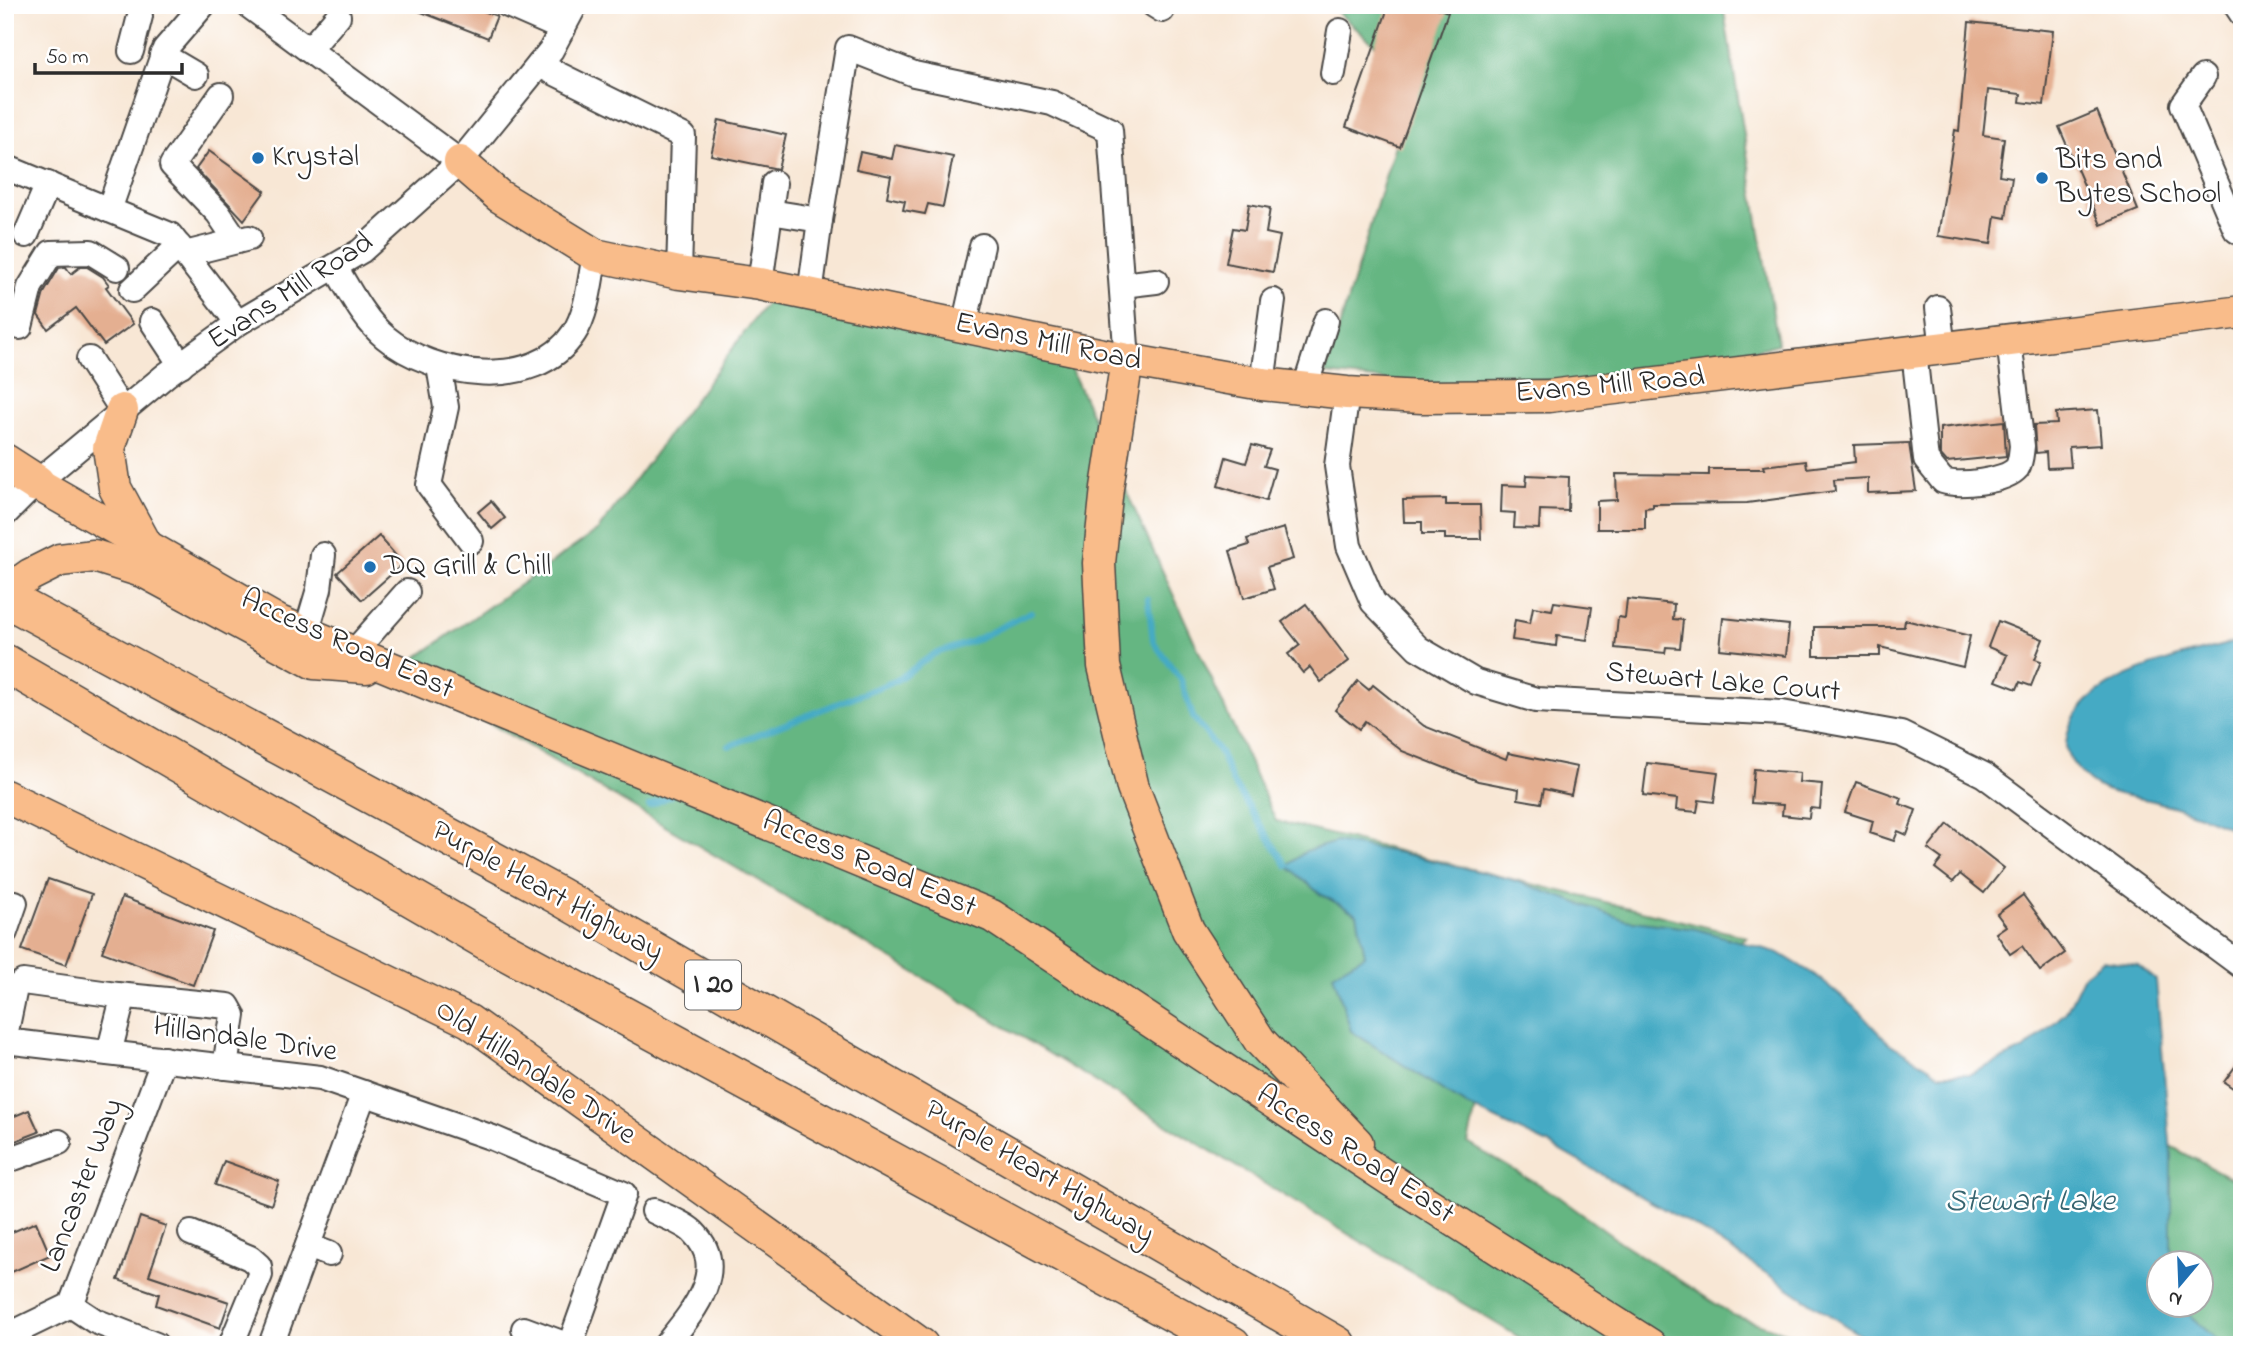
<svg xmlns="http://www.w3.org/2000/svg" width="2247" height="1350" font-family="'Indie Flower',sans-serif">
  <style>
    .forest { fill: #65b682; stroke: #487056; stroke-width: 2 }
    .water { fill: #44aac4; stroke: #386a78; stroke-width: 2 }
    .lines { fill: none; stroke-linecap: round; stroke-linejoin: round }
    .stream { stroke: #44aac4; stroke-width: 6 }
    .building { fill: #e4af91 }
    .minor-casing { stroke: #4a4744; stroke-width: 28 }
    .major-casing { stroke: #4a4744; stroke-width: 35 }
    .highway-casing { stroke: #4a4744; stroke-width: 40 }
    .minor { stroke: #fff; stroke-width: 24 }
    .major { stroke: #f9bc8a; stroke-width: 32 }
    .highway { stroke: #f9bc8a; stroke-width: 37 }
    .poi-dot { fill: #1f6fb2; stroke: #fff; stroke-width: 2.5 }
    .labels { text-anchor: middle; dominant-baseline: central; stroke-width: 5; stroke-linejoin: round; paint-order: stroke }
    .shield { fill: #fff; stroke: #6b6b6b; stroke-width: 2 }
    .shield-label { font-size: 28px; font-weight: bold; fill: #2b2b2b }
    .poi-label { font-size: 30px; fill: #2b2b2b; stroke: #fff; text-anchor: start }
    .street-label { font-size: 30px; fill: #2b2b2b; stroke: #fff }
    .water-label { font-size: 32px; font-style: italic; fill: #366470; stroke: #fff }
  </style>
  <rect width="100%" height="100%" fill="#fff"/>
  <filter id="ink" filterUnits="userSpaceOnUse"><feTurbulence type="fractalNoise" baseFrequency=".0143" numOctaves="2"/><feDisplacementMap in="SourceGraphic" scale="14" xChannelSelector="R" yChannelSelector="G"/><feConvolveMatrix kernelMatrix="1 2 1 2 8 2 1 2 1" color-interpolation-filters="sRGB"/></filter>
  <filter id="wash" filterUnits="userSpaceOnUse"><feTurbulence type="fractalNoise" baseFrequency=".00686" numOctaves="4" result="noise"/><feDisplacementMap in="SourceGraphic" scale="28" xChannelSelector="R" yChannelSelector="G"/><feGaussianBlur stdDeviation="1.57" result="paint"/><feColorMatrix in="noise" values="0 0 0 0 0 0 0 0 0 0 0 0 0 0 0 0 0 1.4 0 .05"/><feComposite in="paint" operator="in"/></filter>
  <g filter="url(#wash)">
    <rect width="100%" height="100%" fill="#f8e7d5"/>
    <g class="forest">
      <path d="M1329 5H1723L1778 344 1624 384 1471 389 1325 374 1415 79Z"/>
      <path d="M770 298 1064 354 1276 821 1747 937 1616 1019 1490 1047 1468 1143 1553 1193 1620 1242 1733 1315 1823 1345H1532L929 981 399 670 598 530Z"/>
      <path d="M2144 1132 2242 1184V1345H2215L2177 1305 2202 1304V1262H2160Z"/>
    </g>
    <g class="water">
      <path d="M2242 640V834C2217 821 2185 809 2157 802 2140 797 2117 797 2101 788 2087 782 2065 759 2066 744 2070 674 2189 656 2242 640Z"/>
      <path d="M1336 842 1401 853 1510 879 1626 920 1696 929 1779 953 1815 975 1860 1012 1889 1043 1940 1074H1970L2025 1049 2066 1012 2084 975 2103 960 2138 965 2156 980 2171 1153V1262H2160V1304L2178 1305 2223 1345H1875L1699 1229 1548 1144 1467 1106 1351 1031 1333 974 1365 955 1357 914 1320 894 1287 866 1306 851Z"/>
    </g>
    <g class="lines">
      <g class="stream">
        <path d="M1148 599 1153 641 1181 680 1193 717 1220 752 1232 781 1287 866"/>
        <path d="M729 746 897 680 934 654 973 641 1031 612"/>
        <path d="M649 806 670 796"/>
      </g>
    </g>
    <g id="blocks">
      <g class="building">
        <path d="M467 5 497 16 488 38 406 6Z"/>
        <path d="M1389 5H1429L1448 12 1400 147 1346 127Z"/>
        <path d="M1969 22 2053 31 2044 105 2020 102 2021 94 1988 90 1983 135 2004 138 1999 175 2012 177 2006 218 1995 216 1991 244 1938 236 1955 130 1959 131Z"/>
        <path d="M2097 111 2138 210 2101 225 2059 127Z"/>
        <path d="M719 120 786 135 778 169 711 155Z"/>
        <path d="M895 145 953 157 943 207 928 204 925 214 903 210 905 201 887 197 891 176 856 169 860 152 892 159Z"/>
        <path d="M209 151 265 191 244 220 196 169Z"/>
        <path d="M1249 204 1270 208 1266 233 1280 236 1273 272 1226 263 1233 228 1245 230Z"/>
        <path d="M66 267 71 274 80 267H87L103 277 109 285 106 287 133 324 104 345 76 308 48 329 38 315 44 293 59 268Z"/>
        <path d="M2098 410 2101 445 2069 447 2071 467 2047 468 2046 452 2036 453 2034 425 2057 424 2056 413Z"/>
        <path d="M2004 421 2006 456 1947 462 1940 454V428Z"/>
        <path d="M1909 443 1916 491 1868 493V478L1834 480 1835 491 1747 503 1653 504V507L1645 508V529H1597V501L1617 500 1616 474 1709 475V469H1764L1763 466 1806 461 1807 468 1855 462 1854 445Z"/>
        <path d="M1252 445 1270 450 1264 466 1275 469 1266 501 1218 486 1226 457 1246 463Z"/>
        <path d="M1527 475 1569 477 1568 511 1540 510 1539 529 1514 528 1515 513 1501 512 1502 485 1526 486Z"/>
        <path d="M1446 499V505H1480L1481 539H1445V534H1422V522H1404L1403 500Z"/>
        <path d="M491 501 505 518 492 529 478 512Z"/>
        <path d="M1284 528 1293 559 1267 567 1274 589 1244 598 1230 551 1249 545 1247 539Z"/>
        <path d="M379 536 403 564 362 600 337 573Z"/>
        <path d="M1627 599 1674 604 1673 619 1683 620 1680 648 1666 647 1665 653 1615 648 1618 617 1625 618Z"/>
        <path d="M1554 602 1592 607 1587 640 1557 636 1556 646 1512 640 1515 620 1530 623 1533 607 1552 610Z"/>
        <path d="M1306 604 1349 661 1321 682 1310 667 1303 673 1288 654 1300 645 1282 622Z"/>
        <path d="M1723 618 1789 625 1786 656 1720 649Z"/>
        <path d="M1905 620 1970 636 1963 667 1880 647V656H1814V627H1904Z"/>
        <path d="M1998 621 2043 639 2035 659 2041 661 2031 686 2020 682 2017 689 1996 681 2007 655 1988 647Z"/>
        <path d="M1358 681 1369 690 1373 685 1424 726 1506 759 1508 753 1577 767 1571 795 1544 789 1541 803 1518 799 1519 789 1478 781 1402 751 1365 721 1359 729 1335 710Z"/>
        <path d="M1647 763 1718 772 1714 802 1699 800 1697 812 1676 810 1677 799 1643 795Z"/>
        <path d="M1754 769 1800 773 1799 782 1822 784 1820 809 1810 808 1809 818 1782 815 1783 805 1751 803Z"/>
        <path d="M1856 782 1902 798 1900 804 1916 810 1907 835 1898 831 1894 841 1870 833 1873 821 1845 812Z"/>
        <path d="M1948 824 2004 868 1984 893 1960 874 1953 882 1935 868 1942 859 1928 849Z"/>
        <path d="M48 879 92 894 66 965 22 950Z"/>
        <path d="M2023 895 2065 953 2040 971 2022 946 2010 954 1996 933 2006 926 1997 914Z"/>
        <path d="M122 897 213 931 193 985 102 952Z"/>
        <path d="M2242 1057V1094L2224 1082Z"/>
        <path d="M29 1110 39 1132 5 1145V1120Z"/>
        <path d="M224 1161 279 1181 271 1205 215 1185Z"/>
        <path d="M140 1217 166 1226 149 1275 229 1302 220 1328 156 1305 159 1294 118 1280Z"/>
        <path d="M36 1222 50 1255 5 1275V1235Z"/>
      </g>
    </g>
  </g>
  <g filter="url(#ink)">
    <use href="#blocks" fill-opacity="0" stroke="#4a4744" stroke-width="2"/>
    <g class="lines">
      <g class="minor-casing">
        <g id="minor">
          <path d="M248 5 460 162"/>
          <path d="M508 5 563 29"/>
          <path d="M1154 5 1162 10"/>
          <path d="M2236 5 2242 14"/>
          <path d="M309 50 338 16"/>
          <path d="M131 51 140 16"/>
          <path d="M162 55 196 75"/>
          <path d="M539 65 683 136 679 273"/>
          <path d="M1333 73 1340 31"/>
          <path d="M2203 77 2183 105 2236 230 2242 234"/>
          <path d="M221 95 172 165 218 213 237 241"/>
          <path d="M5 167 170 235 238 323"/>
          <path d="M109 210 165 49 203 5"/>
          <path d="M770 212 820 220 810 294"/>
          <path d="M820 220 848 48 914 74 1052 103 1110 130 1127 360"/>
          <path d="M26 235 48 184"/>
          <path d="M185 254 249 238"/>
          <path d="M335 267C350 291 363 319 385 337 433 377 535 393 574 333 588 312 590 279 595 255"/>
          <path d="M760 284 774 183"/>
          <path d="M1122 285 1156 281"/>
          <path d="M132 290 179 246"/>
          <path d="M1938 308 1943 349"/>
          <path d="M152 321 181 365"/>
          <path d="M964 326 982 246"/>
          <path d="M20 327 30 287 51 253 91 252 117 268"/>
          <path d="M1914 352 1926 460 1943 481C1959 486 2005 482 2017 468 2021 462 2021 453 2022 446L2009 341"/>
          <path d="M89 359 122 410"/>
          <path d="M439 366 446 407 429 485 471 541"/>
          <path d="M1262 384 1273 301"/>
          <path d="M1305 388 1326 321"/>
          <path d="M1347 393 1337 466 1349 546 1373 602 1418 648 1476 682 1536 700 1782 713 1901 734 1984 775 2242 966"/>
          <path d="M5 514 36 483 166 375 238 323 361 251 460 162 551 50 575 5"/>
          <path d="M306 633 319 589 323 555"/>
          <path d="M354 652 407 592"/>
          <path d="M5 932 15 903"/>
          <path d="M117 995 228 1006 233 1015 225 1067"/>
          <path d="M5 1036 15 988 23 982 117 995 121 1006 109 1053"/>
          <path d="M5 1041 320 1078 493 1138 624 1194 570 1345"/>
          <path d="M5 1161 59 1142"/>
          <path d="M654 1211C666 1217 684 1223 693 1232 731 1270 691 1314 666 1345"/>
          <path d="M191 1233 250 1258 259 1266 260 1275 231 1345"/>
          <path d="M308 1246 329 1254"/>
          <path d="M71 1305 95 1321 156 1345"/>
          <path d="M524 1329 567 1345"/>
          <path d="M5 1337 71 1305 164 1059"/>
          <path d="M271 1345 364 1093"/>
        </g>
      </g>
      <g class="major-casing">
        <g id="major">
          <path d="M460 162 499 196 595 255 679 273 760 284 1127 360 1262 384 1347 393 1422 397 1549 396 2242 312"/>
          <path d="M1127 360 1107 488 1099 563 1104 666 1133 788 1188 930 1260 1041 1357 1143"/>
          <path d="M122 410 109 448 115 488 146 545"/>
          <path d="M36 483 279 622 992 916 1394 1182 1650 1345"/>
          <path d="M5 593 30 575 60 560 94 556 145 572 314 663 366 667"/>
          <path d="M5 796 469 1021 922 1345"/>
        </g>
      </g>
      <g class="highway-casing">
        <g id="highway">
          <path d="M5 463 36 483"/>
          <path d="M5 598 557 895 1337 1345"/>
          <path d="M5 663 490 943 1232 1345"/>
        </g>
      </g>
      <use href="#minor" class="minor"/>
      <use href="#major" class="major"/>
      <use href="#highway" class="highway"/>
    </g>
  </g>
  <g class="poi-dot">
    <circle cx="258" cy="158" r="7"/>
    <circle cx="2042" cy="178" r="7"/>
    <circle cx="370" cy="567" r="7"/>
  </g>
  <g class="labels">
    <rect class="shield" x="685" y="960.5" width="56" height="49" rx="5"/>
    <g class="shield-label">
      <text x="713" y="985">I 20</text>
    </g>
    <g class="poi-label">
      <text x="272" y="158">Krystal</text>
      <text x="2056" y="161">Bits and<tspan x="2056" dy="34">Bytes School</tspan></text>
      <text x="384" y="567">DQ Grill &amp; Chill</text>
    </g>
    <g class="street-label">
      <text transform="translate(291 292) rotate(-33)">Evans Mill Road</text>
      <text transform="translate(1048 343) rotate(12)">Evans Mill Road</text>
      <text transform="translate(1610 386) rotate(-5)">Evans Mill Road</text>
      <text transform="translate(347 645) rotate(24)">Access Road East</text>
      <text transform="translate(1723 683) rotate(5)">Stewart Lake Court</text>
      <text transform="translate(869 865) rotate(23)">Access Road East</text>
      <text transform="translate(547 892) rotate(29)">Purple Heart Highway</text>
      <text transform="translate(245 1040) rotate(8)">Hillandale Drive</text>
      <text transform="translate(535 1073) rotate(34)">Old Hillandale Drive</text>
      <text transform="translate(1355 1155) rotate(33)">Access Road East</text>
      <text transform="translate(1039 1173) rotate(30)">Purple Heart Highway</text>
      <text transform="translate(83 1186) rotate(-69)">Lancaster Way</text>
    </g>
    <g class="water-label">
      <text x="2030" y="1202">Stewart Lake</text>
    </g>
  </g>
  <rect width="2247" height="1350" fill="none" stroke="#fff" stroke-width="28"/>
  <g transform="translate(2180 1284) rotate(199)"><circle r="33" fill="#ffffff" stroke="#aaaaaa" stroke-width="2"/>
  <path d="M0-5L12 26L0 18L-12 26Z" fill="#1f6fb2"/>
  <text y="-10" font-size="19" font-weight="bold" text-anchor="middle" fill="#2b2b2b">N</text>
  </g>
  <path d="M35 63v10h147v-10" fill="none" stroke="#2b2b2b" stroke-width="3.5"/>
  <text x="46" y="63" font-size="21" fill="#2b2b2b" stroke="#ffffff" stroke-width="5" paint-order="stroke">50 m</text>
</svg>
